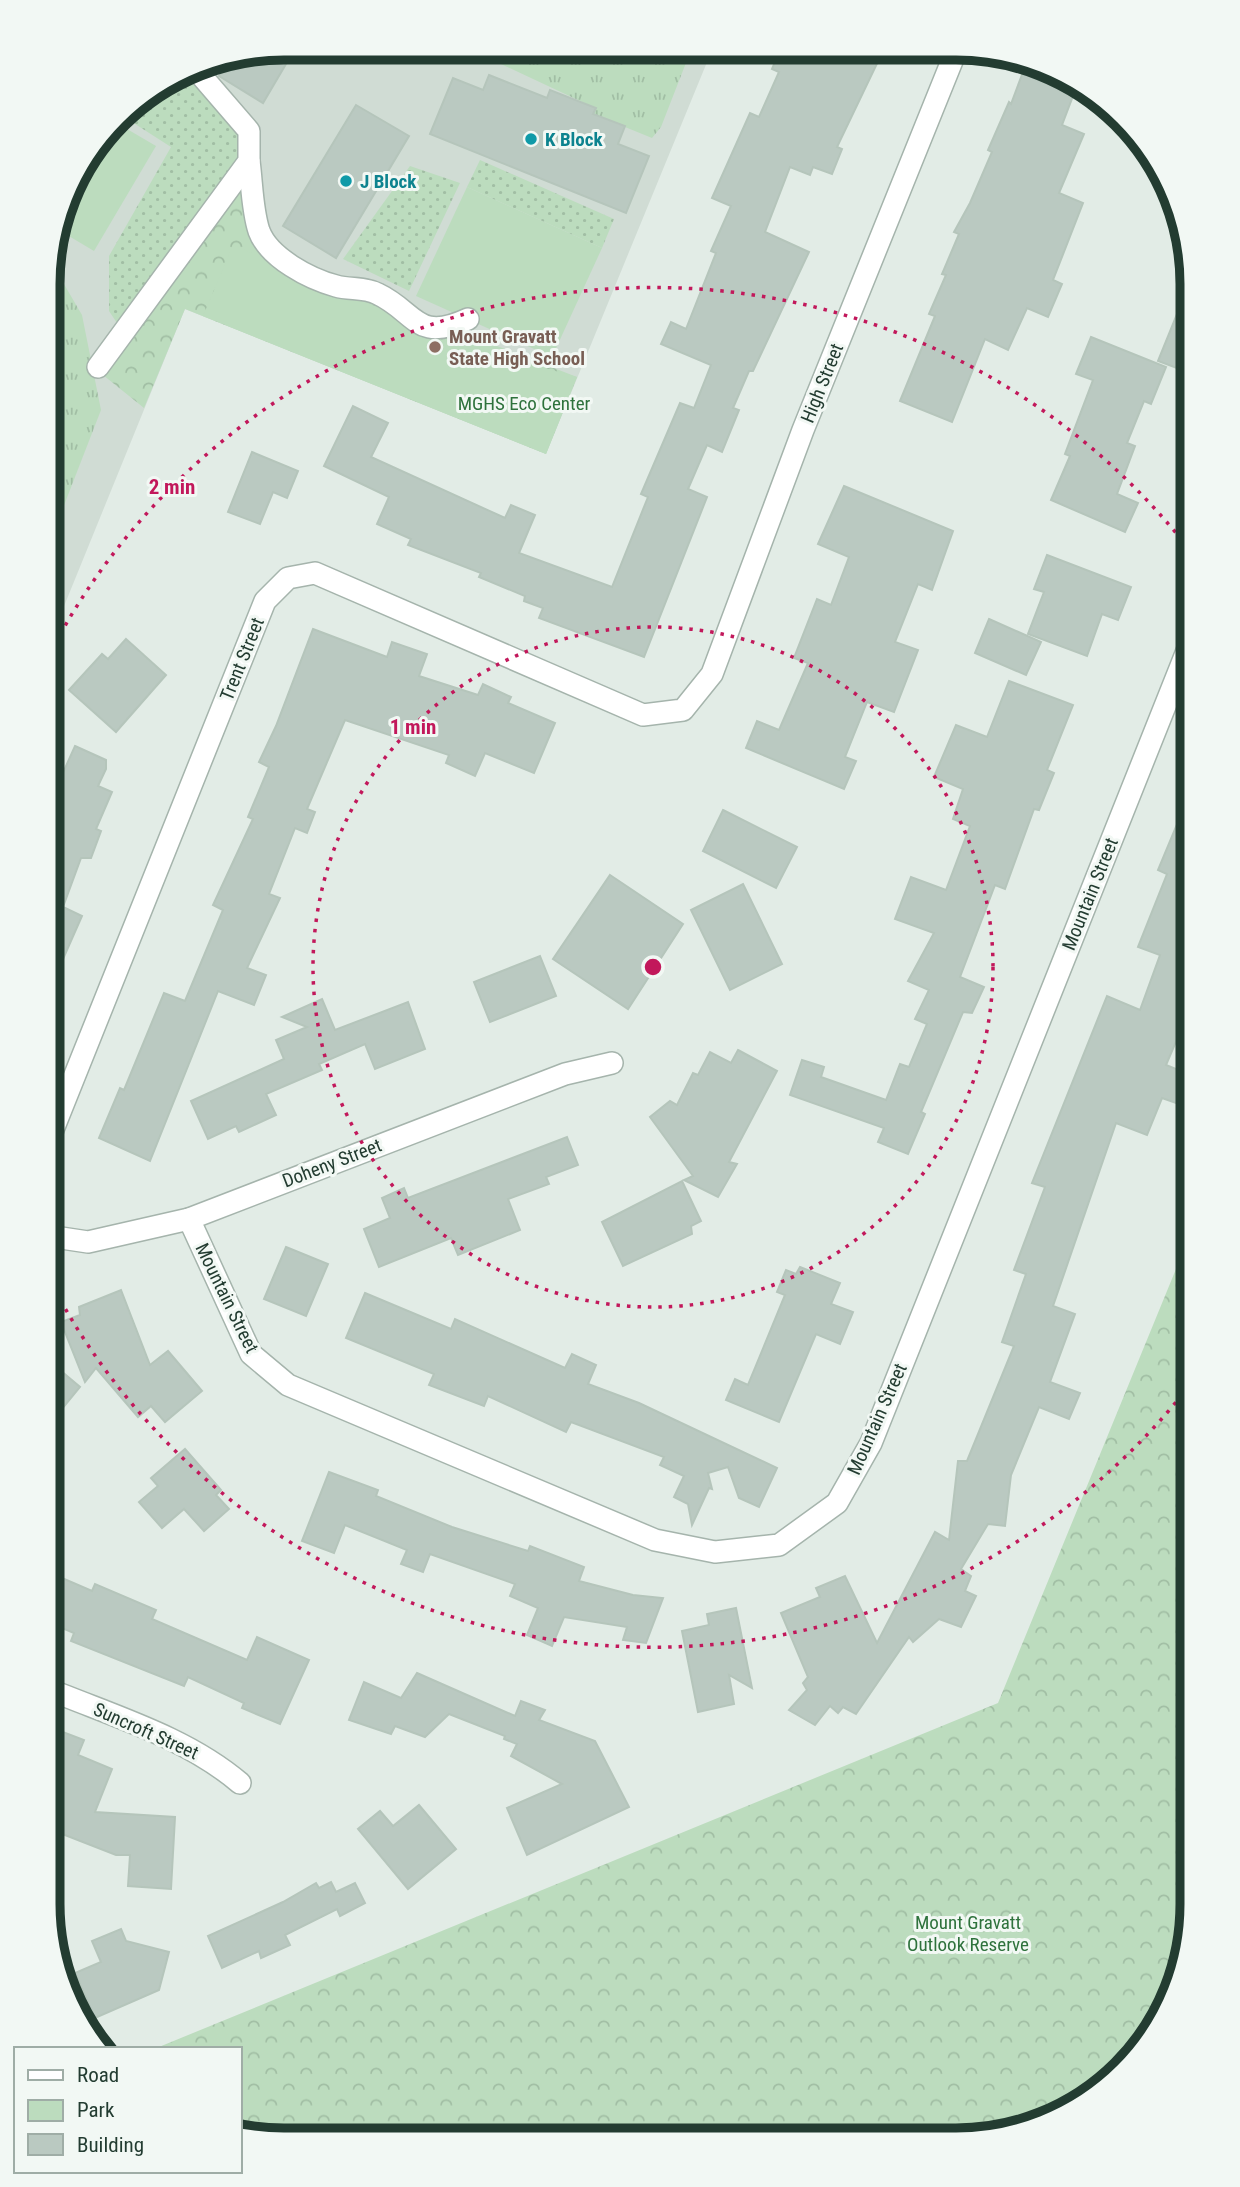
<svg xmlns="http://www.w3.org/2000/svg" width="1240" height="2187" font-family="'Roboto Condensed',sans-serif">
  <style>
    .built { fill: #d0dcd4 }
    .grass { fill: url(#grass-tufts) }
    .forest { fill: url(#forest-crowns) }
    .park { fill: #bcdcbe }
    .garden { fill: url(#garden-dots) }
    .building { fill: #bac9c1; stroke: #b5c5bb; stroke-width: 2 }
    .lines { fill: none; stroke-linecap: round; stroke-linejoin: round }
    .minor-casing { stroke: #a5b4ac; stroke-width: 24 }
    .minor { stroke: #fff; stroke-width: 21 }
    .ring { fill: none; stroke: #c2185b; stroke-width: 3.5; stroke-dasharray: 3.5 7 }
    .culture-dot { fill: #0f9aa8; stroke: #f2f8f4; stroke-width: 2.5 }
    .education-dot { fill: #8d6e63; stroke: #f2f8f4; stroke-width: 2.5 }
    .labels { text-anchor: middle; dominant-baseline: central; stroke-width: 6; stroke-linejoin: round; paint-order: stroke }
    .culture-label { font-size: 19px; font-weight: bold; fill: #0d838f; stroke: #f2f8f4; text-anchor: start }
    .education-label { font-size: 19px; font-weight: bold; fill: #785e54; stroke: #f2f8f4; text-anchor: start }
    .street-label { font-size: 19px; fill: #233c31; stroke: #f2f8f4 }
    .park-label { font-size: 19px; fill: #2e723c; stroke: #f2f8f4 }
    .rim { fill: none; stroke: #233c31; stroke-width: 9 }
    .centre { fill: #c2185b; stroke: #f2f8f4; stroke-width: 3.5 }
    .ring-label { font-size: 21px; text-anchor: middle; font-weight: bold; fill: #c2185b; stroke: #f2f8f4; stroke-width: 6; stroke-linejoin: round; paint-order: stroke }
  </style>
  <defs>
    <pattern id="grass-tufts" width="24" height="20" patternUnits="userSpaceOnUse" patternTransform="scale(1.75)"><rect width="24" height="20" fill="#bcdcbe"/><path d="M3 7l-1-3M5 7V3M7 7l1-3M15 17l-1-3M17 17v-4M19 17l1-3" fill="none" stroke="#a1bea4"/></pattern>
    <pattern id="forest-crowns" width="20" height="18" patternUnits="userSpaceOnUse" patternTransform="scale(1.75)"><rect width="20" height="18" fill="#bcdcbe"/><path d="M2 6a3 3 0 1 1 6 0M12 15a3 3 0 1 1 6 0" fill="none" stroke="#a1bea4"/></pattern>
    <pattern id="garden-dots" width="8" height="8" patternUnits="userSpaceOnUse" patternTransform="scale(1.75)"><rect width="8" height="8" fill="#bcdcbe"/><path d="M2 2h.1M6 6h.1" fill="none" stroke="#a1bea4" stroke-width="1.8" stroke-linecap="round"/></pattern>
  </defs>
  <rect width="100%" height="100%" fill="#e2ece6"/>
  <path class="built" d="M284 47 712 50 546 454 185 309 49 643V253L72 179 128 106 194 65Z"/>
  <g class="grass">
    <path d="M469 49 470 48 691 50 661 127 652 138 593 114 595 108Z"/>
    <path d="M49 274 61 279 82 315 101 410 49 544Z"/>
  </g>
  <g class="forest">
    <path d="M246 179 275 260 577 377 546 454 185 309 144 408 103 375Z"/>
    <path d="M1192 1230V1919L1175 1993 1144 2048 1100 2091 1033 2127 956 2140 252 2138 240 2134V2049H154L998 1703Z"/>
  </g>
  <g class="park">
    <path d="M115 122 156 146 94 251 57 229 72 179Z"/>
    <path d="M467 187 602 248 552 357 416 296Z"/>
    <path d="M233 245 382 309 415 332 577 377 546 454 203 316Z"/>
    <path d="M49 390 65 397 49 435Z"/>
  </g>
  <g class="garden">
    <path d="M184 71 242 139 234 168 121 329 109 311V256L171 147 121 115 128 106Z"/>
    <path d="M480 160 614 219 602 248 467 187Z"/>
    <path d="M410 166 460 183 409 291 343 259Z"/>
  </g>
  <g class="building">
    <path d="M284 47H296L263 103 219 76 231 58Z"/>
    <path d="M780 50 883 51 837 147 842 149 832 174 813 167 810 175 790 167 765 232 809 252 753 371H749L733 408 739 410 722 452 707 445 688 489 707 497 644 657 539 618 543 608 524 601 525 596 479 577 481 573 408 545 411 539 377 524 389 497 324 466 353 406 388 423 371 457 505 518 511 505 535 515 519 553 612 587 648 497 641 494 680 403 694 408 711 365 661 344 671 322 686 329 716 253 711 251 731 206 712 198 750 113 759 117 779 72 772 69Z"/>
    <path d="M1026 64 1076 88 1062 125 1084 134 1059 193 1083 203 1053 280 1062 284 1048 317 1027 308 1008 350 985 339 952 422 900 401 935 316 929 314 946 275 942 274 959 234 954 232 970 203 992 152 988 150 1009 102 1011 104Z"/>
    <path d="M489 75 547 98 550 90 596 108 593 114 625 126 618 144 649 156 626 213 430 134 453 78 483 90Z"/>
    <path d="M356 105 409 136 336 258 283 226Z"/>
    <path d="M1192 277 1193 284V374L1158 361Z"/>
    <path d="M1091 337 1166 367 1151 404 1144 401 1127 443 1135 446 1117 494 1138 503 1125 532 1051 500 1070 456 1065 454 1093 380 1076 374Z"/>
    <path d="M252 452 298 471 287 498 273 492 260 524 228 512Z"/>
    <path d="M844 486 953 531 932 590 918 584 895 642 918 650 894 712 867 702 845 757 856 761 844 789 746 748 757 721 779 730 808 663 794 658 817 599 831 605 849 557 818 544Z"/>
    <path d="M1047 555 1131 587 1118 620 1102 614 1087 656 1028 634 1044 592 1034 589Z"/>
    <path d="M989 619 1041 642 1026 675 975 653Z"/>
    <path d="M313 629 387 657 392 642 427 654 419 676 478 695 483 684 511 697 508 703 555 723 534 773 485 753 475 776 446 763 449 755 345 720 307 809 315 812 307 833 295 828 269 894 280 898 247 968 266 975 254 1005 218 991 150 1161 99 1138 120 1088 124 1090 164 993 185 1001 223 910 213 905 253 819 248 817 269 767 259 762 276 726Z"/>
    <path d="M126 639 166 675 116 732 69 690 102 654 108 659Z"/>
    <path d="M1009 681 1073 705 1047 770 1054 773 1039 810 1034 809 1005 889 995 885 960 977 984 987 972 1013 963 1012 921 1112 925 1114 908 1154 878 1142 884 1128 790 1095 802 1060 824 1067 821 1077 886 1100 900 1064 909 1067 927 1024 915 1019 929 990 908 981 934 933 895 919 911 877 946 890 970 826 953 819 963 789 934 777 956 725 987 737Z"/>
    <path d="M75 746 106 760V769L98 786 112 792 96 829 101 831 91 858H81L63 907 82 916 48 993 49 804Z"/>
    <path d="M1193 786V1020L1186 1018 1166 1065 1191 1075 1179 1104 1162 1098 1147 1135 1116 1123 1053 1306 1075 1314 1050 1382 1080 1393 1069 1419 1039 1407 1011 1475 1005 1526 988 1524 961 1569 971 1576 965 1591 976 1596 961 1627 939 1619 913 1642 909 1637 856 1714 843 1707 838 1713 830 1706 815 1725 789 1710 807 1690 803 1683 808 1677 781 1613 820 1597 816 1588 845 1576 877 1643 935 1532 949 1540 958 1461H967L1014 1346 1002 1342 1026 1274 1014 1270 1045 1187 1032 1183 1107 996 1140 1010 1160 955 1138 947 1167 874 1158 870Z"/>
    <path d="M723 810 797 847 776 888 703 851Z"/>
    <path d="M610 875 683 924 628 1009 553 959Z"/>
    <path d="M743 884 782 964 730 990 691 910Z"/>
    <path d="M540 956 556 996 490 1022 474 982Z"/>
    <path d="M322 999 335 1030 408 1002 425 1049 375 1069 365 1044 319 1064 322 1070 266 1094 276 1115 239 1132 236 1126 208 1139 191 1101 284 1059 276 1040 307 1027 282 1017Z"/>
    <path d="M738 1050 777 1071 729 1162 737 1164 718 1197 684 1180 693 1176 650 1117 670 1101 677 1105 693 1073 698 1075 710 1052 731 1063Z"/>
    <path d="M567 1137 578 1165 546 1177 549 1184 508 1199 520 1230 458 1255 451 1238 379 1267 364 1229 390 1218 382 1198 404 1188 408 1198Z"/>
    <path d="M682 1181 701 1221 691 1226 692 1234 623 1266 602 1222Z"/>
    <path d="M286 1247 328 1264 306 1316 264 1299Z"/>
    <path d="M800 1267 840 1283 831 1304 853 1312 840 1344 816 1334 779 1422 726 1400 735 1379 748 1385 785 1295 777 1292 786 1270 796 1274Z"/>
    <path d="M121 1290 150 1365 168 1351 202 1391 165 1422 151 1406 138 1417 96 1368 85 1382 61 1322 80 1315 79 1307Z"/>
    <path d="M365 1293 451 1329 455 1319 565 1368 572 1354 596 1365 588 1384 639 1403 777 1468 759 1507 739 1498 728 1467 708 1473 712 1489 709 1488 692 1525 688 1504 674 1497 684 1476 660 1465 664 1457 571 1422 566 1432 488 1396 484 1406 429 1385 434 1374 346 1338Z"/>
    <path d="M48 1360 80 1387 48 1426Z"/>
    <path d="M185 1449 221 1490 216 1495 229 1509 204 1531 184 1509 162 1528 139 1502 158 1486 151 1478Z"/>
    <path d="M329 1472 378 1490 376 1496 452 1527 528 1551 530 1546 584 1567 579 1581 633 1595 663 1598 646 1643 623 1640 627 1627 564 1617 552 1646 527 1635 538 1608 510 1596 515 1584 430 1554 423 1572 401 1564 407 1550 345 1525 334 1553 302 1541Z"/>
    <path d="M48 1572 92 1591 95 1584 156 1610 152 1619 247 1660 257 1637 309 1660 280 1724 242 1708 244 1703 188 1677 184 1686 71 1641 74 1633 48 1622Z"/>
    <path d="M736 1608 752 1688 729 1675 734 1704 698 1712 682 1631 709 1625 707 1614Z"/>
    <path d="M417 1673 515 1716 521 1701 545 1710 539 1720 595 1741 629 1807 527 1855 507 1808 562 1784 511 1756 517 1744 504 1739 505 1736 449 1714 425 1737 395 1726 391 1734 349 1720 364 1682 401 1698Z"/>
    <path d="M47 1726 84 1740 78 1755 112 1769 95 1812 175 1817 171 1889 128 1886 130 1855H116L47 1828Z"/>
    <path d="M419 1805 456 1849 408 1889 358 1829 380 1811 393 1826Z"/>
    <path d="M331 1882 336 1892 355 1883 365 1903 340 1916 337 1909 285 1935 290 1945 261 1958 259 1951 222 1968 208 1936 283 1902 316 1883 319 1888Z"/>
    <path d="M121 1929 126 1941 169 1952 159 1990 95 2018 75 1973 101 1962 92 1941Z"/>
  </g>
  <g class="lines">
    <g class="minor-casing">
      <g id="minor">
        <path d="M249 161C252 183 252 210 259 231 269 258 310 279 336 286 350 290 365 287 378 294 416 312 416 343 468 319"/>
        <path d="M98 367 249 161V131L193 66"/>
        <path d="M48 1142 265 601 288 578 315 573 643 715 683 710 712 674 803 430 956 51"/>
        <path d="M189 1219 251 1354 288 1385 655 1540 715 1552 779 1545 837 1503 871 1443 1193 636"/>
        <path d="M48 1236 88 1242 189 1219 565 1074 612 1063"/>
        <path d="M48 1689C113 1716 186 1737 240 1783"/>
      </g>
    </g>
    <use href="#minor" class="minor"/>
  </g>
  <g class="ring">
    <circle cx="653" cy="967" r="340"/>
    <path d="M1189 1386A680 680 0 0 1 50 1281M50 653A680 680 0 0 1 1192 553"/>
  </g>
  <g class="culture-dot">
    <circle cx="531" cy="139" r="7"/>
    <circle cx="346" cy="181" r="7"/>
  </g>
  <circle class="education-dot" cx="435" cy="347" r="7"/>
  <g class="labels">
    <g class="culture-label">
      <text x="545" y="139">K Block</text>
      <text x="360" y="181">J Block</text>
    </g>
    <g class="education-label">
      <text x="449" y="336">Mount Gravatt<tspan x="449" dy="22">State High School</tspan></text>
    </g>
    <g class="street-label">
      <text transform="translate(822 383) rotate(-68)">High Street</text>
      <text transform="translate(242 659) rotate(-68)">Trent Street</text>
      <text transform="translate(1090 894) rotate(-68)">Mountain Street</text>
      <text transform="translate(332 1163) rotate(-21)">Doheny Street</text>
      <text transform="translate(227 1298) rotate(64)">Mountain Street</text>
      <text transform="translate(877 1419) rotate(-66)">Mountain Street</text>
      <text transform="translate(146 1731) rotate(24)">Suncroft Street</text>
    </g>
    <g class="park-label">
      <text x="524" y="403">MGHS Eco Center</text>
      <text x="968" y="1922">Mount Gravatt<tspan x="968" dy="22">Outlook Reserve</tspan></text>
    </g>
  </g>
  <path d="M0 0H1240V2187H0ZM284 60H956A224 224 0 0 1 1180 284V1904A224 224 0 0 1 956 2128H284A224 224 0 0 1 60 1904V284A224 224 0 0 1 284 60Z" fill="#f2f8f4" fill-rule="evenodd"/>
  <path class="rim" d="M284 60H956A224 224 0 0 1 1180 284V1904A224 224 0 0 1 956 2128H284A224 224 0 0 1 60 1904V284A224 224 0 0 1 284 60Z"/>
  <circle cx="653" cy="967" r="10" class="centre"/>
  <g class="ring-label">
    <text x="172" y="494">2 min</text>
    <text x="413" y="734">1 min</text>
  </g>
  <rect x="14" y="2047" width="228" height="126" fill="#f2f8f4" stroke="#9fada6" stroke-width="2"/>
  <rect x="28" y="2070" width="35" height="10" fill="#ffffff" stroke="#9fada6" stroke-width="2"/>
  <text x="77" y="2082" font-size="21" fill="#233c31">Road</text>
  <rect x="28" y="2100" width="35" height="21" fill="#bcdcbe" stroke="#9fada6" stroke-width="2"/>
  <text x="77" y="2117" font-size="21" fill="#233c31">Park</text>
  <rect x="28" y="2134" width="35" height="21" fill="#bac9c1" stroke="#9fada6" stroke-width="2"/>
  <text x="77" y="2152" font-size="21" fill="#233c31">Building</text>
</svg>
